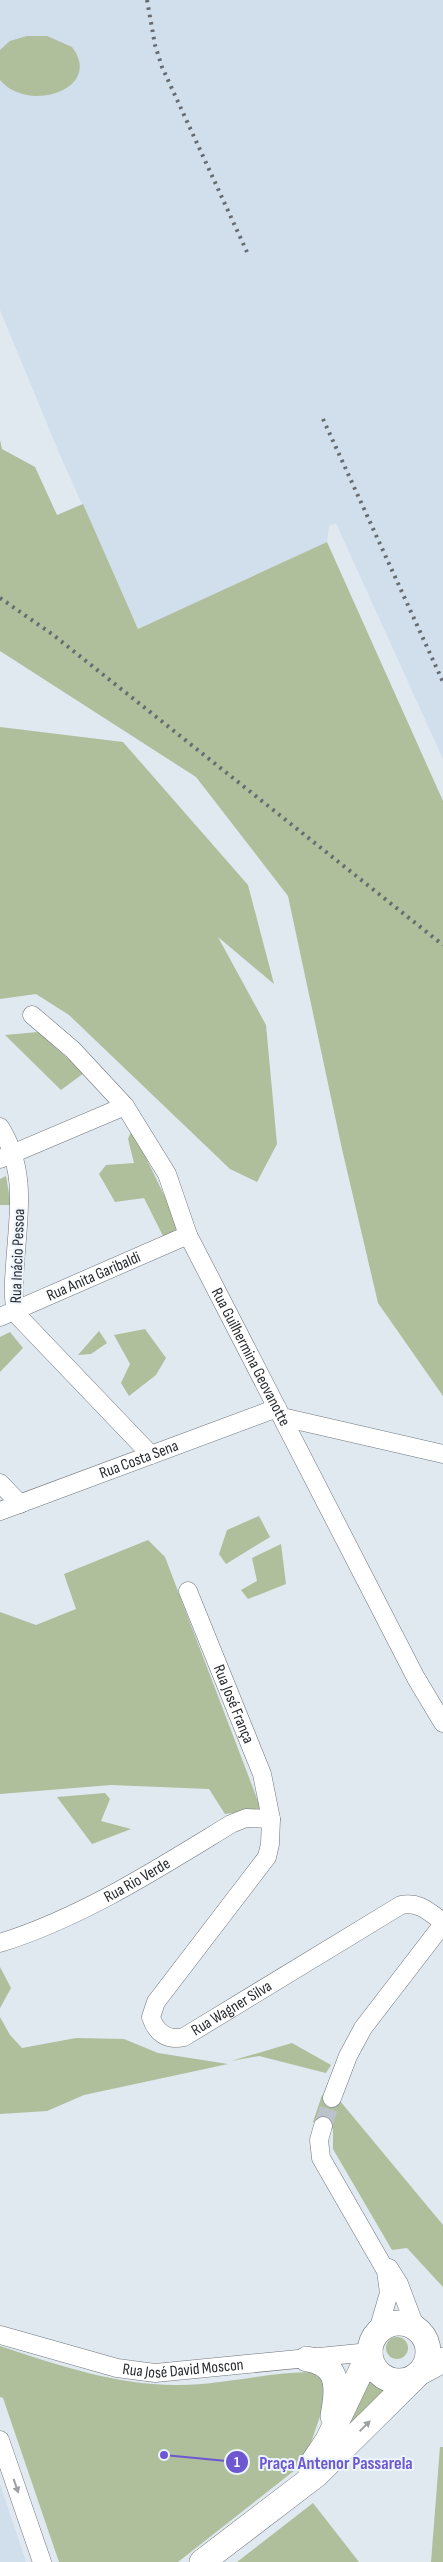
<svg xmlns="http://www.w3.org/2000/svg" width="443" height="2562" font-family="'Sofia Sans Condensed',sans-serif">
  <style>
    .built { fill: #d1deec }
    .green { fill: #afbe9b }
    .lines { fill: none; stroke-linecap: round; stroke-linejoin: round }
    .street-tunnel { stroke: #bbc2c9; stroke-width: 18; stroke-dasharray: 18 9; stroke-linecap: butt }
    .street-casing { stroke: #6f767d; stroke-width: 19 }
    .secondary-casing { stroke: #6f767d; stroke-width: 26 }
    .street { stroke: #fff; stroke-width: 18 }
    .secondary { stroke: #fff; stroke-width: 25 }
    .rail { stroke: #666b6f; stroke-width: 4; stroke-dasharray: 2.5 5; stroke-linecap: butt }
    .oneway { fill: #9ea0a1 }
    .labels { text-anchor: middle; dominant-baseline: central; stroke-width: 4; stroke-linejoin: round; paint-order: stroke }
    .street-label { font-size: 16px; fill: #282b2e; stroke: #edf5fe }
    .leader { fill: none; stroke: #6d58d2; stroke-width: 2 }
    .callout-dot { fill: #6d58d2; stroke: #edf5fe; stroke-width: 2 }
    .mark-label { font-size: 15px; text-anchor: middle; font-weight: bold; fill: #fff }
    .callout-label { font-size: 18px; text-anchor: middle; font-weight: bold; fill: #6d58d2; stroke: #edf5fe; stroke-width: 4; stroke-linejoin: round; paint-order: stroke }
  </style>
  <rect width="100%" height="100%" fill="#e0e8f0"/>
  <g class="built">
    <path d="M0 0H443V759L336 523 329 526 327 542 138 629 60 455 0 310Z"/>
    <path d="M0 2484 26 2562H0Z"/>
  </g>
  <g class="green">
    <path d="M27 36H47L72 47C104 89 28 114 0 80V50L10 41Z"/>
    <path d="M0 440 2 449 35 467 57 515 83 504 138 629 327 542 443 801V1396L378 1303 342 1149 288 896 196 777 0 651Z"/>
    <path d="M0 727 123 742 248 885 274 984 218 937 266 1025 277 1144 257 1182 230 1169 69 1015 36 994 0 999Z"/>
    <path d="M38 1032 84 1073 61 1090 5 1035Z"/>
    <path d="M132 1129 180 1228 164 1238 144 1198 115 1202 99 1174 106 1165 134 1163 128 1139Z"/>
    <path d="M6 1176 11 1205H0V1179Z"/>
    <path d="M145 1329 166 1358 156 1375 129 1396 121 1383 130 1364 114 1335Z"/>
    <path d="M99 1331 107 1343 91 1354 78 1355Z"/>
    <path d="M10 1332 23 1348 0 1372V1337Z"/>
    <path d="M259 1516 270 1537 226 1564 219 1554 227 1530Z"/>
    <path d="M148 1540 165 1557 261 1809 225 1814 209 1789 111 1785 0 1794V1612L36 1625 76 1609 64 1574Z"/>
    <path d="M281 1544 286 1584 248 1599 241 1590 257 1581 252 1558Z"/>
    <path d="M105 1793 110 1799 101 1821 131 1829 92 1844 57 1797Z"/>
    <path d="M0 1967 11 1988 0 2008Z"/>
    <path d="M0 2017 10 2035 22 2048 76 2038 124 2039 158 2053 228 2064 84 2095 47 2111 0 2114Z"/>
    <path d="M292 2043 331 2065 326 2073 259 2056 231 2061Z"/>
    <path d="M322 2095 340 2101 443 2225V2287L407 2248 392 2250 333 2149V2129L313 2122Z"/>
    <circle cx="397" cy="2348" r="11"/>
    <path d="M0 2346C57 2365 119 2386 179 2385 224 2385 268 2372 313 2372L323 2378 326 2399 308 2451 295 2470 178 2562H59L3 2398 0 2397Z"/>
    <path d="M365 2379 389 2385 338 2445Z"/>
    <path d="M440 2447H443V2562H431Z"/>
    <path d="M313 2503 359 2562H237Z"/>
  </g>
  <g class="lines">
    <path class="street-tunnel" d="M323 2126 332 2098"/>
    <g class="street-casing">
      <g id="street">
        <path id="s1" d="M32 1015 73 1050 125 1106 167 1174 188 1235 416 1678 443 1723"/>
        <path d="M0 1127C28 1172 18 1215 15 1265 14 1283 11 1300 19 1317L151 1455"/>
        <path d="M0 1159 125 1106"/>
        <path id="s2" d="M0 1317 188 1235"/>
        <path d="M282 1417 443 1454"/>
        <path d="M0 1483 20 1504"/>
        <path id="s3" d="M0 1511 277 1408"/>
        <path id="s4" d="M188 1591 262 1774 271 1819 270 1844 267 1857 156 2002 151 2017C156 2033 167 2041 184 2037L401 1905C419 1901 429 1912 443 1922"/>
        <path id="s5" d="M0 1943C83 1917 157 1869 231 1824L246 1818 271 1819"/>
        <path d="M332 2098 348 2056 363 2028 443 1924"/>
        <path d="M323 2126 319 2140 321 2158 386 2271 389 2293 377 2334"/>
        <path d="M389 2268 399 2284 416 2329"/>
        <path id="s6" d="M0 2335 117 2368 155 2373 370 2352"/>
        <path d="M0 2440 42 2562"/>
      </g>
    </g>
    <g class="secondary-casing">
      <g id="secondary">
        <circle cx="399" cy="2352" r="29"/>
        <path d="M307 2359C341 2364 338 2390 333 2416"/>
        <path d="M310 2467 328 2440 370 2352"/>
        <path d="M202 2562 316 2475 419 2373 443 2360"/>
      </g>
    </g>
    <use href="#street" class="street"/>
    <use href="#secondary" class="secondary"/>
    <g class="rail">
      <path d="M147 0 155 45 162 67 247 252"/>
      <path d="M323 419 443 682"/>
      <path d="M0 598 52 634 443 945"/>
    </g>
  </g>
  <defs><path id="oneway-solid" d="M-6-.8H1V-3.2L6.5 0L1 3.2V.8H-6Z" transform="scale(1.25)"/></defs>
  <g class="oneway">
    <use href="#oneway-solid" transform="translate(365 2426) rotate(-45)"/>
    <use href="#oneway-solid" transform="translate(16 2486) rotate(71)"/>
  </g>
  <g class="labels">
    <g class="street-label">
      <text transform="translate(18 1256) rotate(-88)">Rua Inácio Pessoa</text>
      <text stroke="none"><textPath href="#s2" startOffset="102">Rua Anita Garibaldi</textPath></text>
      <text stroke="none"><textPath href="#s1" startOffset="412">Rua Guilhermina Geovanotte</textPath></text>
      <text stroke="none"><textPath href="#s3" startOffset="148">Rua Costa Sena</textPath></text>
      <text stroke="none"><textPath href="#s4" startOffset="122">Rua José França</textPath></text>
      <text stroke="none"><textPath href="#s5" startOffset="151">Rua Rio Verde</textPath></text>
      <text stroke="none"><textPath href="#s4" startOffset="579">Rua Wagner Silva</textPath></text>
      <text stroke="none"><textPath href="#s6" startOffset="188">Rua José David Moscon</textPath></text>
    </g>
  </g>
  <path class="leader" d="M164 2455L237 2462"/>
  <g class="callout-dot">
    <circle cx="164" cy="2455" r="5"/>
    <circle cx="237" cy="2462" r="12"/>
  </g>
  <g class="mark-label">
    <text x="237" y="2467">1</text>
  </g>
  <g class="callout-label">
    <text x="336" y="2469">Praça Antenor Passarela</text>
  </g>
</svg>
